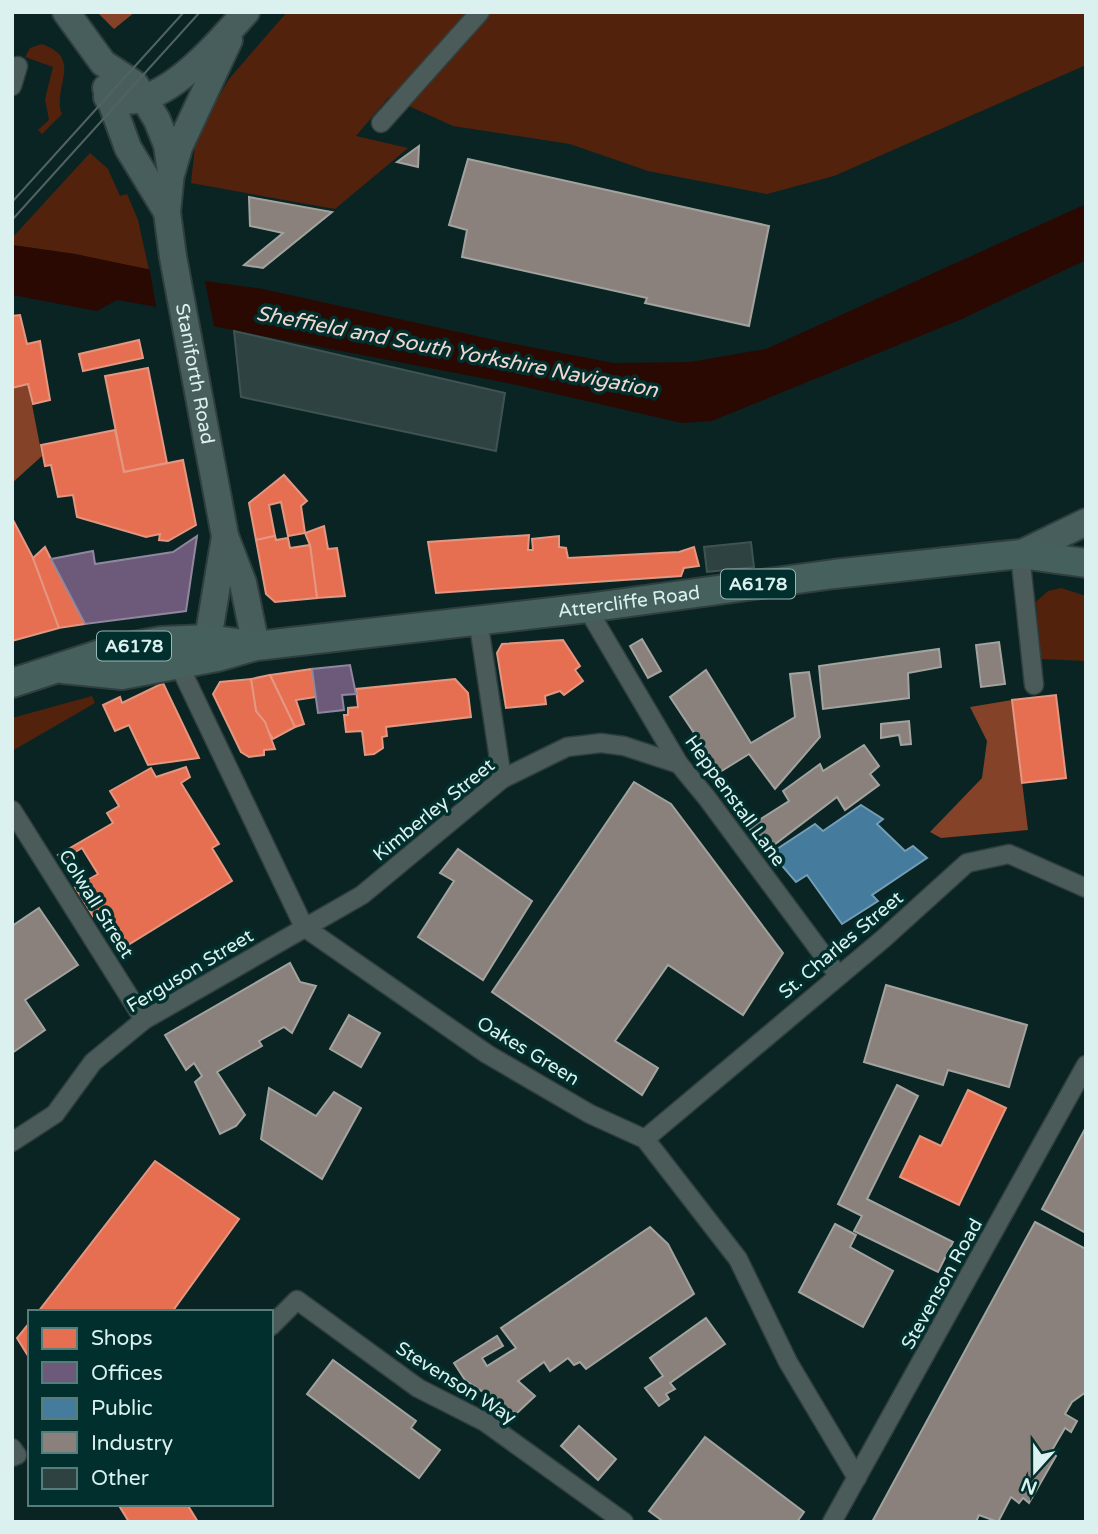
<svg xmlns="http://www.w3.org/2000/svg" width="1098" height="1534" font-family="'Varela Round',sans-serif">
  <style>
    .green { fill: #53220d }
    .forest { fill: #844329 }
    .water { fill: #2a0903 }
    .pier { fill: #0a2423 }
    .shops { fill: #e76f51; stroke: #e39680; stroke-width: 2 }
    .offices { fill: #6d597a; stroke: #8e879d; stroke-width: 2 }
    .public { fill: #457b9d; stroke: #729eb6; stroke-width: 2 }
    .industry { fill: #8a817c; stroke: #a2a39e; stroke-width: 2 }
    .building { fill: #2e4241; stroke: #3f5352; stroke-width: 2 }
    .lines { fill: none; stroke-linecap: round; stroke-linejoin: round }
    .street-casing { stroke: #2f3f3e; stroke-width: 21 }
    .secondary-casing { stroke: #2f3f3e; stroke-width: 30 }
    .primary-casing { stroke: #2f3f3e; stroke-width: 32 }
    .street { stroke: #4a5b5a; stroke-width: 18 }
    .secondary { stroke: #475e5d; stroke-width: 26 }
    .primary { stroke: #46605e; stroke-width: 28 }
    .tram { stroke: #516262; stroke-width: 2 }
    .labels { text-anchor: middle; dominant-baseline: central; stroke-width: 7; stroke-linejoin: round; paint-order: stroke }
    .shield { fill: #002f2d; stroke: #99b7b5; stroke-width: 2 }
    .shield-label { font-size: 18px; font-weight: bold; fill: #daf1ef }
    .street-label { font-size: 19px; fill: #daf1ef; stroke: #002f2d }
    .water-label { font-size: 21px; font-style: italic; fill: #efd7cf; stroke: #002f2d }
  </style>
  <rect width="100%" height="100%" fill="#0a2423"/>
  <g class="green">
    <path d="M287 12H1086V65L834 176 767 194 648 171 570 144 453 126 389 97 356 136 408 148 335 209 191 183 196 136 229 79Z"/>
    <path d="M42 44C84 59 52 87 62 114L42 134 38 130 49 120 45 99 53 67 25 57 30 48Z"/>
    <path d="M90 153 108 169 120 196 127 194 138 220 149 270 75 254 12 245V238Z"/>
    <path d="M1061 588 1086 596V661L1041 659 1036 602 1048 591Z"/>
    <path d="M92 696 95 703 12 751V718Z"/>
  </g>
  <g class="forest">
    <path d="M97 12H135L114 29Z"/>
    <path d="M28 384 42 456 12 483V388Z"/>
    <path d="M1012 700 1028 830 941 838 930 832 982 778 987 741 970 707Z"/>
  </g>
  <path class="water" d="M1086 204V260L962 319 712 421 682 423 512 384 217 327 152 306 117 300 97 311 12 295V245L75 254 205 281 263 289 499 341 614 363 690 362 766 349Z"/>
  <path class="pier" d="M149 266 204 277 215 330 157 312Z"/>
  <g class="shops">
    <path d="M20 315 27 344 40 341 50 400 33 404 28 384 12 388V316Z"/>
    <path d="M139 340 143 358 83 371 79 354Z"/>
    <path d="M148 368 167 463 124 472 105 376Z"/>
    <path d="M115 430 124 472 183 460 196 525 168 541 159 540 160 534 146 537 77 517 73 495 58 497 51 465 45 466 41 445Z"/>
    <path d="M284 475 307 501 301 506 305 533 288 536 281 502 269 505 275 536 256 540 249 503Z"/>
    <path d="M12 518 33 558 59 628 12 641Z"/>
    <path d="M324 526 328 549 337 548 345 596 317 598 310 545 305 533Z"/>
    <path d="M529 535 528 550H533L532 539 559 536V547L566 548 568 558 679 552 694 547 699 566 684 568 681 576 436 593 428 542Z"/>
    <path d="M275 536 276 540 288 538 290 548 310 545 317 598 275 602 266 594 256 540Z"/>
    <path d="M45 547 51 559 85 624 59 628 33 558Z"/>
    <path d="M563 640 580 666 575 670 583 681 564 695 560 691 545 696 546 704 506 708 497 653 502 644Z"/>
    <path d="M312 669 316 697 296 700 304 724 295 727 270 675Z"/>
    <path d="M270 675 295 727 273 739 256 711 251 679Z"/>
    <path d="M251 679 256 711 265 722 275 749 264 750V755L249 757 241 752 213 694 220 682Z"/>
    <path d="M455 679 468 693 471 717 386 727 387 736 382 737 383 748 374 754 365 755 362 731 346 732 344 715H348V708L358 707 356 689Z"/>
    <path d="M163 683 199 758 148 765 129 725 115 731 103 705 120 697 122 703Z"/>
    <path d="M1056 695 1066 778 1022 783 1012 700Z"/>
    <path d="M186 767 190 777 181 783 219 844 212 848 232 881 123 948 101 911 93 916 75 887 98 874 82 848 62 860 58 855 113 823 107 813 119 806 110 791 151 768 156 777Z"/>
    <path d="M968 1090 1006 1108 959 1205 900 1177 920 1136 941 1146Z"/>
    <path d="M155 1161 239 1219 172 1312H38Z"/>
    <path d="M30 1322V1359L17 1338Z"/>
    <path d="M118 1504H187L198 1522H129Z"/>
  </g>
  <g class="offices">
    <path d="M197 536 186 611 85 624 51 559 93 551 95 564 173 552Z"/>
    <path d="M350 665 356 694 342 695 344 710 318 713 312 669Z"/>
  </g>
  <path class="public" d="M861 805 883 819 877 824 905 851 913 846 927 858 872 895 878 901 842 924 807 875 796 882 771 853 815 824 823 831Z"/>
  <g class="industry">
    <path d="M419 146 418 167 397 162Z"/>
    <path d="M468 159 769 226 749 326 645 303 647 298 462 257 467 230 449 225Z"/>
    <path d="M249 197 332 212 263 268 244 265 283 233 250 226Z"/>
    <path d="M642 639 661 671 648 678 630 646Z"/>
    <path d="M999 642 1005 684 981 687 976 645Z"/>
    <path d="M939 649 941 667 908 673 909 698 823 709 819 666Z"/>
    <path d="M706 670 751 743 795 717 790 674 809 672 820 737 775 789 749 754 720 772 670 697Z"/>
    <path d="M909 721 911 744 901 745 899 735 881 738V724Z"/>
    <path d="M864 745 879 766 870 774 879 785 845 810 837 797 766 851 748 827 789 801 783 791 820 764 823 771Z"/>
    <path d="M634 782 671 804 783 953 743 1015 668 965 615 1041 658 1068 642 1095 492 992Z"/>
    <path d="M458 849 532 901 483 980 418 937 454 881 440 873Z"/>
    <path d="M39 908 78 965 25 1000 45 1030 12 1053V926Z"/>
    <path d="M290 963 300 982 316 986 292 1033 284 1027 259 1041 262 1046 217 1072 245 1115 236 1126 220 1134 195 1082 202 1076 194 1063 186 1070 165 1035Z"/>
    <path d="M886 985 1027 1025 1009 1087 948 1070 943 1085 864 1062Z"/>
    <path d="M349 1015 380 1033 361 1067 330 1049Z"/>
    <path d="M897 1085 918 1096 867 1199 953 1242 938 1272 854 1231 862 1216 838 1204Z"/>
    <path d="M269 1088 316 1116 334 1092 361 1108 322 1179 261 1139Z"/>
    <path d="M1086 1127V1233L1042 1209Z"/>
    <path d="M1035 1222 1086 1249V1392L1072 1402 1065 1414 1077 1421 1071 1432 1065 1428 1051 1452 1056 1456 1029 1503 1023 1498 1019 1503 1011 1497 998 1522 979 1515 976 1522H872Z"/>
    <path d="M835 1224 856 1235 850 1247 893 1271 863 1327 799 1292Z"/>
    <path d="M650 1227 668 1244 694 1294 586 1369 580 1362 574 1365 568 1358 550 1371 544 1362 518 1381 535 1396 516 1414 465 1380 454 1363 497 1336 503 1346 482 1358 487 1366 516 1348 501 1328Z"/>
    <path d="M706 1318 725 1344 670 1383 675 1389 666 1394 669 1399 659 1406 645 1388 663 1376 650 1358Z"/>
    <path d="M333 1360 416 1421 411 1428 440 1450 419 1478 307 1394Z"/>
    <path d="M579 1426 616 1459 598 1480 561 1446Z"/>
    <path d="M705 1437 804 1512 797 1522H664L649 1511Z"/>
  </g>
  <g class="building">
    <path d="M234 331 505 393 496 451 241 397Z"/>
    <path d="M751 542 754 567 707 572 704 547Z"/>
  </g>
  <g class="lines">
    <g class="street-casing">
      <g id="street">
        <path d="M12 86 18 66"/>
        <path d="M381 123 480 12"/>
        <path d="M1020 554 1034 685"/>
        <path d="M587 608 679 764 707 798 838 975"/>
        <path d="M478 619 502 779"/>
        <path d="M179 665 304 927 487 1054 590 1114 645 1139 738 1259 788 1362 857 1478"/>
        <path d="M12 810 144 1020"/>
        <path d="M645 1139 883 939 967 863 1009 854 1086 888"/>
        <path d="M12 1142 55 1114 93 1062 144 1020 362 895 502 779 567 747 601 743 624 746 679 764"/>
        <path d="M271 1326 297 1300 418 1388 485 1422 624 1522"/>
        <path d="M12 1448 17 1455 12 1457"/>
        <path d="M832 1522 1086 1065"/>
      </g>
    </g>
    <g class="secondary-casing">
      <g id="secondary">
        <path id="s1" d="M66 12 103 63 135 84 157 120 167 145 171 172 167 212 173 257 225 536 243 583 256 646"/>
        <path d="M106 88 128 148 167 212"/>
        <path d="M107 97C157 118 215 46 246 12"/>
        <path d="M172 171 179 147 229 40"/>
        <path d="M1020 554 1086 522"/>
        <path d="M216 655 209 648 208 639 225 537"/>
      </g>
    </g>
    <g class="primary-casing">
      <g id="primary">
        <path id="s2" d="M63 669 122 675 217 657 256 646 587 608 834 574 1020 554 1086 563"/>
        <path d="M12 683 116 649 161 641 208 639 244 644"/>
      </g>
    </g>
    <use href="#street" class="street"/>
    <use href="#secondary" class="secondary"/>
    <use href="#primary" class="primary"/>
    <g class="tram">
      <path d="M12 202 184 12"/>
      <path d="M12 220 200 12"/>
    </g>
  </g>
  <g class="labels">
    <g class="shield">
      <rect x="721" y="569.5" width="74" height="29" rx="5"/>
      <rect x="97" y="631.5" width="74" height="29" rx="5"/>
    </g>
    <g class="shield-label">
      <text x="758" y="584">A6178</text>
      <text x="134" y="646">A6178</text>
    </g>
    <g class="street-label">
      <text stroke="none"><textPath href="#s1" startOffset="402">Staniforth Road</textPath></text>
      <text stroke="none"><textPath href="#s2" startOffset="572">Attercliffe Road</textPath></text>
      <text transform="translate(735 801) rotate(54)">Heppenstall Lane</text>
      <text transform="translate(434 810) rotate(-39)">Kimberley Street</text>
      <text transform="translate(96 904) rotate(58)">Colwall Street</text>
      <text transform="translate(841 945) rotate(-40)">St. Charles Street</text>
      <text transform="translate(190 971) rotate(-31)">Ferguson Street</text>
      <text transform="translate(528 1051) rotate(31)">Oakes Green</text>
      <text transform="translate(942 1284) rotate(-61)">Stevenson Road</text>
      <text transform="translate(456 1383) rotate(32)">Stevenson Way</text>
    </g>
    <g class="water-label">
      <text transform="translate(457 352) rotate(11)">Sheffield and South Yorkshire Navigation</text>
    </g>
  </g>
  <rect width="1098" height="1534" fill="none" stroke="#daf1ef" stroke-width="28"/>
  <rect x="28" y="1310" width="245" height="196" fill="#002f2d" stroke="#577d7b" stroke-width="2"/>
  <rect x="42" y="1328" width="35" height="21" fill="#e76f51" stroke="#577d7b" stroke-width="2"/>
  <text x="91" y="1345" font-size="21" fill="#daf1ef">Shops</text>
  <rect x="42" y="1362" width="35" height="21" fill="#6d597a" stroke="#577d7b" stroke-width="2"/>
  <text x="91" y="1380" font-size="21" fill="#daf1ef">Offices</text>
  <rect x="42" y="1398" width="35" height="21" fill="#457b9d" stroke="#577d7b" stroke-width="2"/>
  <text x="91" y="1415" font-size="21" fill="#daf1ef">Public</text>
  <rect x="42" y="1432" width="35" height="21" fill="#8a817c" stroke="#577d7b" stroke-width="2"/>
  <text x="91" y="1450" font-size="21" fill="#daf1ef">Industry</text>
  <rect x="42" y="1468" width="35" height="21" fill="#2e4241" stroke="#577d7b" stroke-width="2"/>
  <text x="91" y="1485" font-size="21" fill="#daf1ef">Other</text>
  <g transform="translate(1035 1471) rotate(201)" stroke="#002f2d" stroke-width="5" paint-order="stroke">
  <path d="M0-5L12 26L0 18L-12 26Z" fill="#daf1ef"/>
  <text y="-10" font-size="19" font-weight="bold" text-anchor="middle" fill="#daf1ef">N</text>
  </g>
</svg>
